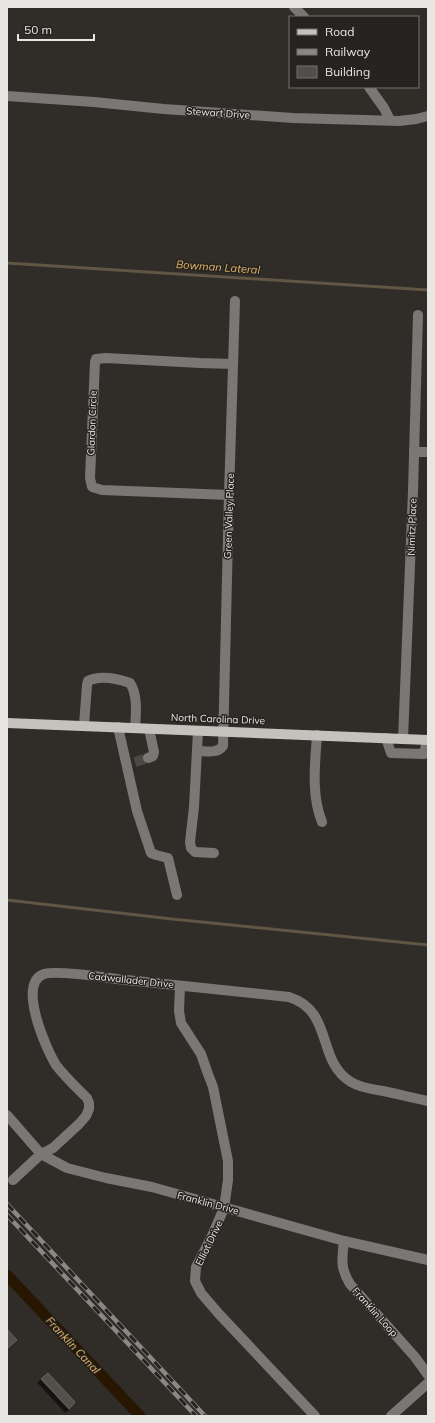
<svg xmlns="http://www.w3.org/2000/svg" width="435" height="1423" font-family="Mulish,sans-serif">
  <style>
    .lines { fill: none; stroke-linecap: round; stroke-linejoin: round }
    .stream { stroke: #615544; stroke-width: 3 }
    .canal { stroke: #271700; stroke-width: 11 }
    .building { fill: #524f4b; stroke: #66635f; filter: url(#shadow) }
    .minor-tunnel { stroke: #4c4945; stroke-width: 10; stroke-dasharray: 10 5; stroke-linecap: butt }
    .minor { stroke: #797876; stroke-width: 10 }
    .major { stroke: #c5c2be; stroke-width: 10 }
    .rail-casing { stroke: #8a8784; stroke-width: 4.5 }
    .rail { stroke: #262320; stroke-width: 3; stroke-dasharray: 9; stroke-linecap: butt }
    .labels { text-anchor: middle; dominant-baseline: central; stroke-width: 3; stroke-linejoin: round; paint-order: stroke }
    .street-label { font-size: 10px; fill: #e8e6e3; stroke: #262320 }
    .water-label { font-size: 11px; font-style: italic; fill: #e4b568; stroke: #262320 }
  </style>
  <defs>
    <filter id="shadow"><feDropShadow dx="-3.5" dy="3.5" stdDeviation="0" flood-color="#0009"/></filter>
  </defs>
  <rect width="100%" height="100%" fill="#302d29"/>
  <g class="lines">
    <g class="stream">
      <path d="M7 263 428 290"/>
      <path d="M7 900 172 919 428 945"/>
    </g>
    <path class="canal" d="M7 1275 140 1416"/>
  </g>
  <g class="building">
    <path d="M7 1329 17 1340 7 1349Z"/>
    <path d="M48 1373 75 1402 69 1409 41 1379Z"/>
  </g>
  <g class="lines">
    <path class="minor-tunnel" d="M135 762 148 758"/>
    <g class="minor">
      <path d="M294 7 304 17"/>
      <path d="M369 87 384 108 390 120"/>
      <path d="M7 96 94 102 164 109 293 118 399 121 416 119 428 116"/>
      <path d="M414 452H428"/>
      <path d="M229 495 102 490 92 487 90 478 95 362 96 359 106 358 200 363 233 364"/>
      <path d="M84 725 87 685 88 681C100 675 118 679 130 683 138 695 136 714 135 728"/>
      <path d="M118 727 137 811 151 853 156 855 168 858 177 895"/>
      <path d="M198 731 194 807 190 842 191 848 195 852 214 853"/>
      <path d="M317 735C315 763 311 795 322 822"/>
      <path d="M386 738 391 753 424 754 427 740"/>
      <path d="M403 739 413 491 418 315"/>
      <path d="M197 751C207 751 217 754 223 746L229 495 235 301"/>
      <path d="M148 758 153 756 154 752 149 729"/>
      <path d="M180 986 179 1011 181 1023 201 1054 208 1074 213 1087 228 1161V1180L224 1208 212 1236 196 1267 195 1281 201 1293 219 1314 315 1416"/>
      <path d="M7 1115 41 1154 67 1168 106 1178 152 1187 344 1241 428 1260"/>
      <path d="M13 1180 41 1154 53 1148 79 1124 86 1116 89 1109V1103L87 1098C76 1087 65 1077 56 1065 46 1049 17 983 44 974 56 970 102 977 117 979 174 985 231 991 289 997 334 1011 316 1061 351 1082 361 1088 372 1089 383 1091 398 1094 413 1098 428 1101"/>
      <path d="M344 1241C342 1259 340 1268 350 1284L415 1357 428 1375"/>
      <path d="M391 1416 428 1383"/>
    </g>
    <path class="major" d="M7 723 428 740"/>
    <g class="rail-casing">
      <g id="rail">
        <path d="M7 1204 205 1416"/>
        <path d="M7 1215 196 1416"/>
      </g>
    </g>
    <use href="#rail" class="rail"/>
  </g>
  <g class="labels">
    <g class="street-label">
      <text transform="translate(218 113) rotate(4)">Stewart Drive</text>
      <text transform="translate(92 423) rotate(-88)">Glardon Circle</text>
      <text transform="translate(229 516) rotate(-88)">Green Valley Place</text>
      <text transform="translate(412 527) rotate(-88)">Nimitz Place</text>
      <text transform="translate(218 719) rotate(2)">North Carolina Drive</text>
      <text transform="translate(131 980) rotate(6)">Cadwallader Drive</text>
      <text transform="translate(208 1203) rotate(15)">Franklin Drive</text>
      <text transform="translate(209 1243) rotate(-64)">Elliot Drive</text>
      <text transform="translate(375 1312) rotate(48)">Franklin Loop</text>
    </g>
    <g class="water-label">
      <text transform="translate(218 267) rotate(4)">Bowman Lateral</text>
      <text transform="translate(73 1345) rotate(47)">Franklin Canal</text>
    </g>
  </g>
  <rect width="435" height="1423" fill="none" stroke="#e8e6e3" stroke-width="16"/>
  <rect x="289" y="16" width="130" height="72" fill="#262320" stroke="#74716e"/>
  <rect x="297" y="29" width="20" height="6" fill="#c5c2be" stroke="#74716e"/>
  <text x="325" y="36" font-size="12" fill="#e8e6e3">Road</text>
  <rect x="297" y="49" width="20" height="6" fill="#8a8784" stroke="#74716e"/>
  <text x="325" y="56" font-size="12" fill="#e8e6e3">Railway</text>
  <rect x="297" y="66" width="20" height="12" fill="#524f4b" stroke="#74716e"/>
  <text x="325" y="76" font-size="12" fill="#e8e6e3">Building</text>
  <path d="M18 34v6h76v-6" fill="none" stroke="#e8e6e3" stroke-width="2"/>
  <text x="24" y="34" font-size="12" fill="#e8e6e3" stroke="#262320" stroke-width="3" paint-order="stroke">50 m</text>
</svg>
